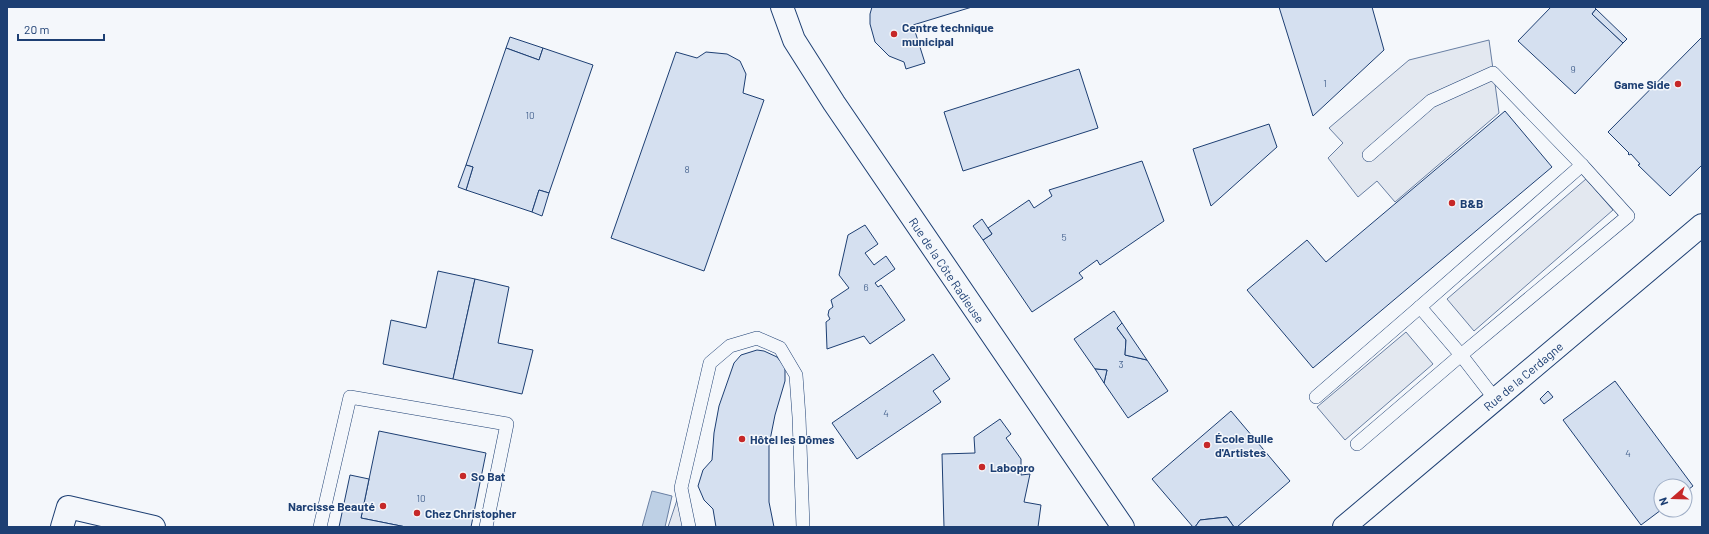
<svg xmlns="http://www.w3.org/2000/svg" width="1709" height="534" font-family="Barlow,sans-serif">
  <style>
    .parking { fill: #e3e8f0; stroke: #687fa3 }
    .water { fill: #bed0e5; stroke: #687fa3 }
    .building { fill: #d5e0f0; stroke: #1d3f73 }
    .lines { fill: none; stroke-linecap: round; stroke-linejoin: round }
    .service-casing { stroke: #1d3f73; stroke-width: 14 }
    .minor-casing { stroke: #1d3f73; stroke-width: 24 }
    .service { stroke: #f4f7fb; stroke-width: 13 }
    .minor { stroke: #f4f7fb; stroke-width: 22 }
    .poi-dot { fill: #c62828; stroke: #f4f7fb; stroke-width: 1.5 }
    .labels { text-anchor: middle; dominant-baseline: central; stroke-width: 3; stroke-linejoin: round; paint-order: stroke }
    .number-label { font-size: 10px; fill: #4b6792 }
    .poi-label { font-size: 12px; font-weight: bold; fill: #1d3f73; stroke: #f4f7fb; text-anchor: start }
    .street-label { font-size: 12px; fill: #1d3f73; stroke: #f4f7fb }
  </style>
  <rect width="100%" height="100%" fill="#f4f7fb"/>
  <g class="parking">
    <path d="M1489 40 1499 113 1395 202 1377 181 1358 197 1328 158 1343 143 1329 128 1409 60Z"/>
    <path d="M1586 179 1613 210 1474 331 1447 299Z"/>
    <path d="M1406 332 1433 364 1345 440 1317 407Z"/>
    <path d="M681 488 689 527H668Z"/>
  </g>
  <path class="water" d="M652 491 672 496 665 527H642Z"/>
  <g class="building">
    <path d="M872 7H972L913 25 925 63 906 69 904 62 889 56 875 42 870 24V14Z"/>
    <path d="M1279 7H1372L1384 50 1313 116Z"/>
    <path d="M1551 7H1594L1596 9 1592 14 1623 43 1575 94 1518 41Z"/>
    <path d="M1596 9 1627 39 1623 43 1592 14Z"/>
    <path d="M510 37 543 48 539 60 506 48Z"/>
    <path d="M1702 37V165L1670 196 1638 165 1640 164 1631 154 1629 155 1628 154 1629 153 1608 132Z"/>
    <path d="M506 48 539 60 543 48 593 65 549 193 539 190 532 212 466 190 473 167 466 165Z"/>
    <path d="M676 52 697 58 706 52 727 54 740 61 746 74 743 93 764 100 704 271 611 238Z"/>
    <path d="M1079 69 1098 128 963 171 944 112Z"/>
    <path d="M1505 111 1552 167 1313 368 1247 290 1307 240 1326 262Z"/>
    <path d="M1269 124 1277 147 1211 206 1193 149Z"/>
    <path d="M1142 161 1164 221 1100 265 1097 260 1079 273 1083 278 1032 312 983 240 992 234 988 228 1029 200 1034 208 1052 196 1049 190Z"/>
    <path d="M466 165 473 167 466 190 458 187Z"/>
    <path d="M539 190 549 193 542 216 532 212Z"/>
    <path d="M982 219 992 234 983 240 973 226Z"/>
    <path d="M865 225 878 244 865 253 874 265 886 256 895 269 875 283 878 287 881 285 905 320 870 344 864 336 827 349 826 322 830 319 828 315 829 310 833 307 831 300 849 288 839 275 848 235Z"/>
    <path d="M438 271 475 279 453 379 383 364 391 320 426 328Z"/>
    <path d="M475 279 509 287 498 343 533 350 522 394 453 379Z"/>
    <path d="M1114 311 1122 323 1117 328 1126 340 1125 355 1147 360 1168 391 1128 418 1104 383 1107 370 1095 369 1074 339Z"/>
    <path d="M1122 323 1132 338 1147 360 1125 355 1126 340 1117 328Z"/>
    <path d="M757 350 764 351 777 357 785 367V381L775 415 769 445V502L774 527H716L713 509 704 500 698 486 703 470 712 460 714 433 719 406 734 363 741 355Z"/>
    <path d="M933 354 950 379 933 391 941 402 857 459 832 423Z"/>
    <path d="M1095 369 1107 370 1104 383Z"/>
    <path d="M1615 381 1693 486 1685 492V486H1661V510L1641 525 1563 420Z"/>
    <path d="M1548 391 1553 397 1544 404 1540 399Z"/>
    <path d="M1231 411 1290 481 1237 527H1234L1227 517 1200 520 1195 527H1193L1152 479Z"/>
    <path d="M1000 419 1011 434 1006 438 1021 459V475L1030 474 1024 502 1041 505 1038 527H1039H944L942 454 975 453 974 437Z"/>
    <path d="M379 431 486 453 471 527H406L361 518Z"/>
    <path d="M350 475 369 479 361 518 406 527H339Z"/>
    <path d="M1227 517 1234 527H1195L1200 520Z"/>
  </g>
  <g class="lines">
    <g class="service-casing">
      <g id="service">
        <path d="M1369 155 1431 101 1493 73 1582 165 1420 307 1461 355 1495 399"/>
        <path d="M1316 397 1420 307"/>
        <path d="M1357 444 1461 355 1628 216 1582 165"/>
        <path d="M320 527 350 397 507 424 486 527"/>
        <path d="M689 527 681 488 710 363 730 346 757 338 780 348 796 375 799 417 803 527"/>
      </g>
    </g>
    <g class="minor-casing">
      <g id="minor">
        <path d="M782 7 794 40 834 103 1123 527"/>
        <path d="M62 527 68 507 154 527"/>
        <path d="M1344 527 1702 225"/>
      </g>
    </g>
    <use href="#service" class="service"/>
    <use href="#minor" class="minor"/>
  </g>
  <g class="poi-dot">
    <circle cx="894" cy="34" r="4"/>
    <circle cx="1678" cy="84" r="4"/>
    <circle cx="1452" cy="203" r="4"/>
    <circle cx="742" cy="439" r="4"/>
    <circle cx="1207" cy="445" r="4"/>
    <circle cx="982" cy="467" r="4"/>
    <circle cx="463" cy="476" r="4"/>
    <circle cx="383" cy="506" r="4"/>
    <circle cx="417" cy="513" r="4"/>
  </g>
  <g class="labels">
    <g class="number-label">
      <text x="1573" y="69">9</text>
      <text x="1325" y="83">1</text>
      <text x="530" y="115">10</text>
      <text x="687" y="169">8</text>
      <text x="1064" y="237">5</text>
      <text x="866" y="287">6</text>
      <text x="1121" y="364">3</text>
      <text x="886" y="413">4</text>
      <text x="1628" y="453">4</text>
      <text x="421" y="498">10</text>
    </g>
    <g class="poi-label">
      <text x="902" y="27">Centre technique<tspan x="902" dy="14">municipal</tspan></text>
      <text x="1670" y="84" text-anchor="end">Game Side</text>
      <text x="1460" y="203">B&amp;B</text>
      <text x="1215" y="438">École Bulle<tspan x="1215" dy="14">d'Artistes</tspan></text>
      <text x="750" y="439">Hôtel les Dômes</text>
      <text x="990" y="467">Labopro</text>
      <text x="471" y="476">So Bat</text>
      <text x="375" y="506" text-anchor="end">Narcisse Beauté</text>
      <text x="425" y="513">Chez Christopher</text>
    </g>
    <g class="street-label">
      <text transform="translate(947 270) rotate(56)">Rue de la Côte Radieuse</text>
      <text transform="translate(1523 376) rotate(-40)">Rue de la Cerdagne</text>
    </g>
  </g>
  <rect width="1709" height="534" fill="none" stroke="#1d3f73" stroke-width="16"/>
  <g transform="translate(1673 498) rotate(250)"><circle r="19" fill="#f4f7fb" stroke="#9eadc5"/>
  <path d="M0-3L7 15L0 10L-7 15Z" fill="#c62828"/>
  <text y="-6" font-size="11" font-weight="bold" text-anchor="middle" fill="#1d3f73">N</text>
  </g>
  <path d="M18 34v6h86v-6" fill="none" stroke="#1d3f73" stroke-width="2"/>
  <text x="24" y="34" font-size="12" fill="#1d3f73" stroke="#f4f7fb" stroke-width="3" paint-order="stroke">20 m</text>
</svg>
